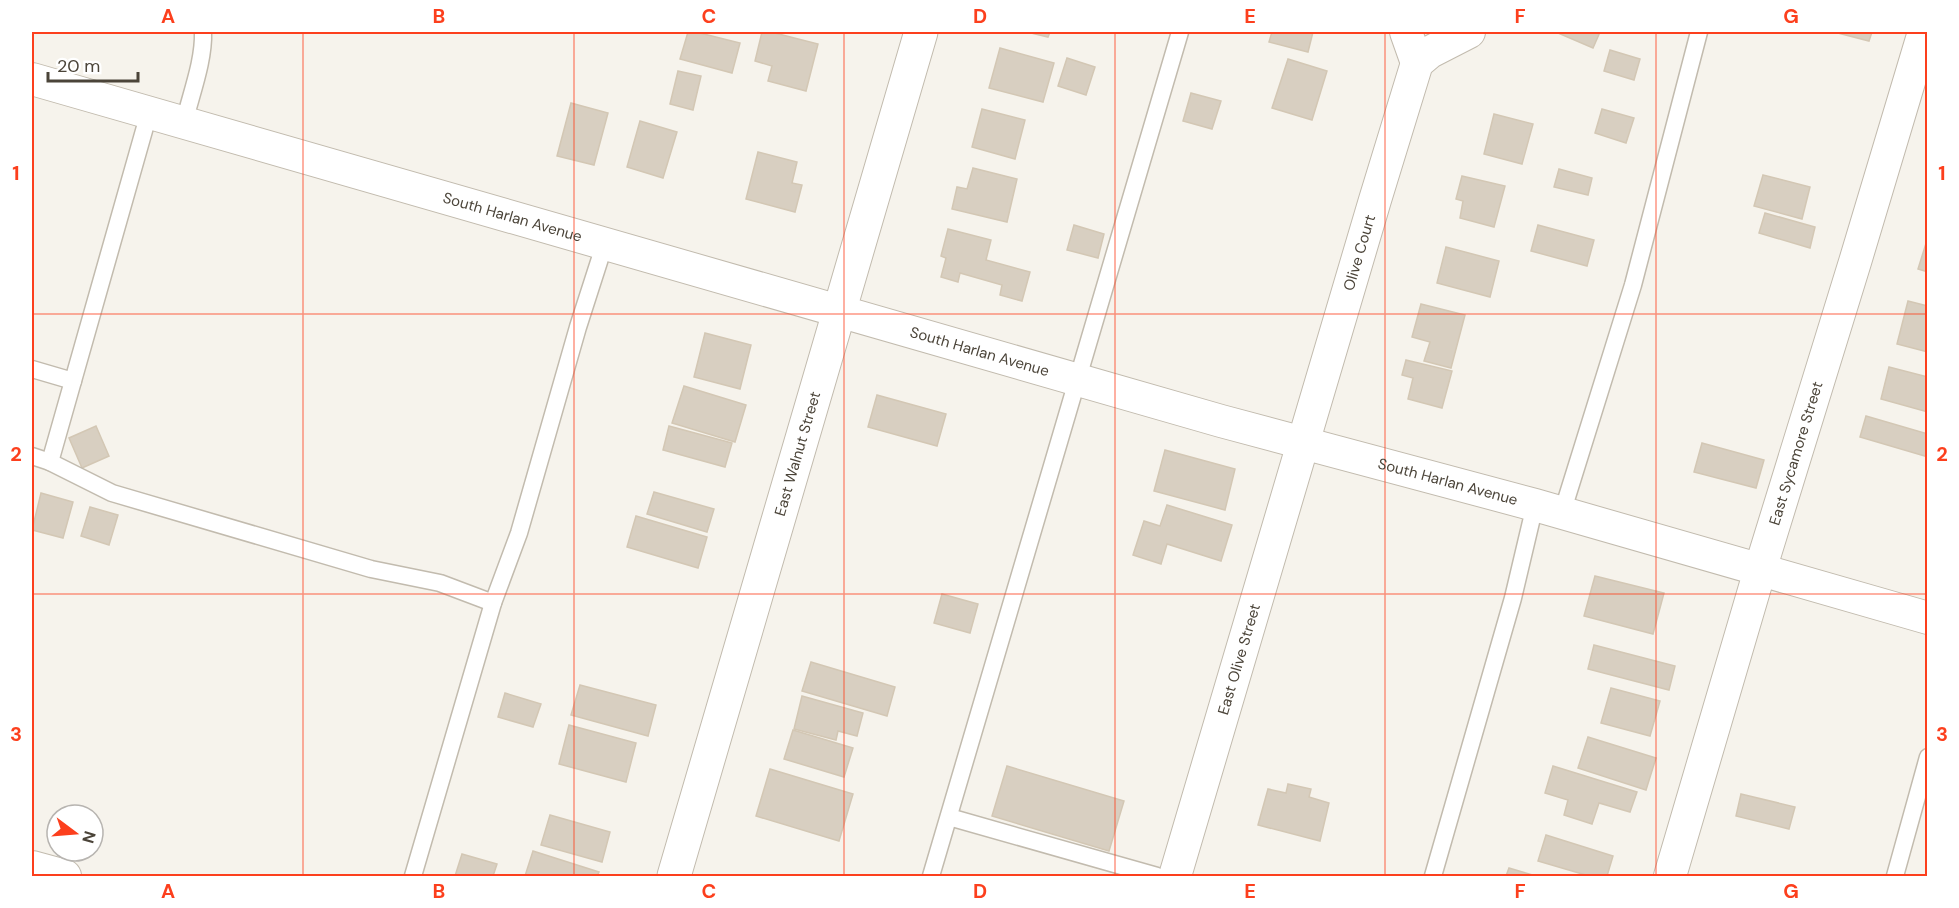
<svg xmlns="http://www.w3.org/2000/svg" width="1959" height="908" font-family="'DM Sans',sans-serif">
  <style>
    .building { fill: #d8cfc1; stroke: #d3c7b4; stroke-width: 1.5 }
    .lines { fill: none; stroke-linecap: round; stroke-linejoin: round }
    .service-casing { stroke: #c2bbae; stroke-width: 19 }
    .minor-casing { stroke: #c2bbae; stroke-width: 34 }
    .tertiary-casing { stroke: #c2bbae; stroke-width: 35 }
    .service { stroke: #fff; stroke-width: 16 }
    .minor { stroke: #fff; stroke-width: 32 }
    .tertiary { stroke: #fff; stroke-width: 33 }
    .grid { fill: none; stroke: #fc3f1d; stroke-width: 1.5; stroke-opacity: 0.55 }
    .labels { text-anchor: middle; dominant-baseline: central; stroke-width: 5; stroke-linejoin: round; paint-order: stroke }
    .street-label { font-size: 15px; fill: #4b4439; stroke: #fff }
    .neatline { fill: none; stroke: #fc3f1d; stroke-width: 2 }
    .grid-label { font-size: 20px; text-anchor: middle; font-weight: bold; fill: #fc3f1d }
  </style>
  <rect width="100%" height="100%" fill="#f6f3ec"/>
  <g class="building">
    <path d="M688 32H696L740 43 732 73 680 59Z"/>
    <path d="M762 32H771L818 44 806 91 768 81 772 66 755 61Z"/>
    <path d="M1027 32H1050L1048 37Z"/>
    <path d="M1272 32H1313L1308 52 1269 42Z"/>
    <path d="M1559 32H1600L1593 48 1558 33Z"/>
    <path d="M1834 32H1872L1869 41Z"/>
    <path d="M1000 48 1054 63 1043 102 989 88Z"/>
    <path d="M1610 50 1640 59 1634 80 1604 71Z"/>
    <path d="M1067 58 1095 67 1086 95 1058 86Z"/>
    <path d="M1288 59 1327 71 1312 120 1272 108Z"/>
    <path d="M678 71 701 76 693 110 670 104Z"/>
    <path d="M1191 93 1221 101 1212 129 1183 121Z"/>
    <path d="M571 103 608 113 594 165 557 156Z"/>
    <path d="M982 109 1025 120 1015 159 972 147Z"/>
    <path d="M1602 109 1634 118 1626 143 1595 133Z"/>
    <path d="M1494 114 1533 124 1522 164 1484 154Z"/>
    <path d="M640 121 677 132 663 178 627 167Z"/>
    <path d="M758 152 797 162 792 183 802 185 795 212 746 199Z"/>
    <path d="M973 168 1017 179 1007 222 952 209 957 187 967 189Z"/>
    <path d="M1559 169 1592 178 1588 195 1554 187Z"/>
    <path d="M1763 175 1810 187 1802 219 1754 206Z"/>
    <path d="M1462 176 1505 186 1494 227 1460 218 1463 201 1456 199Z"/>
    <path d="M1765 213 1815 227 1810 248 1759 233Z"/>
    <path d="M1074 225 1104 234 1098 258 1067 250Z"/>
    <path d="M1538 225 1594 240 1587 266 1531 251Z"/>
    <path d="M948 229 991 240 986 260 1030 272 1022 301 1000 295 1002 285 960 273 958 282 941 277 946 258 941 256Z"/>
    <path d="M1928 237V272L1918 269Z"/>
    <path d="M1446 247 1499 261 1490 297 1437 283Z"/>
    <path d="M1908 301 1928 306V352L1897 344Z"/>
    <path d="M1421 304 1465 315 1451 368 1424 361 1430 342 1412 337Z"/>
    <path d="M705 333 751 345 740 389 694 377Z"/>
    <path d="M1406 360 1452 371 1442 408 1408 399 1413 378 1402 375Z"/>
    <path d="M1889 367 1928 377V412L1881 399Z"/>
    <path d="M684 386 746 405 735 442 672 423Z"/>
    <path d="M877 395 946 414 937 446 868 427Z"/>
    <path d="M1866 416 1928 434V457L1860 437Z"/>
    <path d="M96 426 109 456 82 468 69 438Z"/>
    <path d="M669 426 732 443 725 467 663 450Z"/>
    <path d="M1702 443 1764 460 1756 488 1694 472Z"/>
    <path d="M1165 450 1235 469 1225 510 1154 491Z"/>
    <path d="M654 492 714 509 707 532 647 514Z"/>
    <path d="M41 493 73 502 63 538 32 530Z"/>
    <path d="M1167 505 1232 525 1221 561 1167 544 1161 564 1133 555 1144 521 1160 526Z"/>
    <path d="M90 507 118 515 109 545 81 536Z"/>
    <path d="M636 516 707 537 698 568 627 547Z"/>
    <path d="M1595 576 1664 593 1653 634 1584 616Z"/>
    <path d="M942 594 978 604 970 633 934 623Z"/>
    <path d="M1594 645 1675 666 1669 690 1588 669Z"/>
    <path d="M811 662 895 687 887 716 802 691Z"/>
    <path d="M580 685 656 705 648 736 571 715Z"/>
    <path d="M1611 688 1660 701 1650 736 1601 723Z"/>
    <path d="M505 693 541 704 533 727 498 717Z"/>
    <path d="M802 696 863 713 857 736 838 731 836 740 794 729Z"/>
    <path d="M569 725 636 743 626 782 559 764Z"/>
    <path d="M793 730 853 748 844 777 784 759Z"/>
    <path d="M1588 737 1656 758 1646 790 1578 768Z"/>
    <path d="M1007 766 1124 801 1109 851 992 816Z"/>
    <path d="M1553 766 1637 792 1630 812 1599 803 1592 824 1564 815 1568 800 1545 793Z"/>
    <path d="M770 769 853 794 839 841 756 816Z"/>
    <path d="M1288 784 1311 789 1309 797 1329 803 1320 841 1258 825 1268 789 1286 793Z"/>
    <path d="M1741 794 1795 807 1789 829 1736 816Z"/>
    <path d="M550 815 610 832 602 862 541 845Z"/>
    <path d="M1546 835 1613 856 1607 876H1589L1538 861Z"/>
    <path d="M533 851 599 872 597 876H525Z"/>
    <path d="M462 854 497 864 493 876H455Z"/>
    <path d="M1509 868 1536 876H1506Z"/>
  </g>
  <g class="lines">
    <g class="service-casing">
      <g id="service">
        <path d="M149 113 50 462 112 493 371 569 440 583 493 603"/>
        <path d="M184 123C191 94 204 61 203 32"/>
        <path d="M32 369 73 381"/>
        <path d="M32 456 50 462"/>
        <path d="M1562 513 1633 285 1699 32"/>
        <path d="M949 817 1157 876"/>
        <path d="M413 876 493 603 519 533 578 327 605 243"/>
        <path d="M931 876 1180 32"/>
        <path d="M1433 876 1513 598 1535 505"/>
        <path d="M1895 876 1928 757"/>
      </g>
    </g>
    <g class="minor-casing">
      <g id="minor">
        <path d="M1406 32 1417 63"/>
        <path id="s1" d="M32 79 1221 421 1535 505 1928 618"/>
        <path d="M32 867 65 876"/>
        <path id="s2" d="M1175 876 1375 200 1417 63 1430 52 1469 32"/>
        <path id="s3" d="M1670 876 1760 570 1855 262 1924 32"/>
      </g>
    </g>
    <g class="tertiary-casing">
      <g id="tertiary">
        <path id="s4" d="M674 876 921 32"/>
      </g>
    </g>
    <use href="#service" class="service"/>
    <use href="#minor" class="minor"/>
    <use href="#tertiary" class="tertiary"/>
  </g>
  <path class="grid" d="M303 32V876M574 32V876M844 32V876M1115 32V876M1385 32V876M1656 32V876M32 314H1928M32 594H1928"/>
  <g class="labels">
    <g class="street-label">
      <text stroke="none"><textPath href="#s1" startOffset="500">South Harlan Avenue</textPath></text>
      <text stroke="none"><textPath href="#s2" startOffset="650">Olive Court</textPath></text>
      <text stroke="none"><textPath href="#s1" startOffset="986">South Harlan Avenue</textPath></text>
      <text stroke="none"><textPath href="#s4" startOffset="440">East Walnut Street</textPath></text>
      <text stroke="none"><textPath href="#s3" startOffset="441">East Sycamore Street</textPath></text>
      <text stroke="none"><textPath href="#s1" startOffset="1472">South Harlan Avenue</textPath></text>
      <text stroke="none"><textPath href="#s2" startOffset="226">East Olive Street</textPath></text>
    </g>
  </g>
  <rect width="1959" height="908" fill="none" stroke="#ffffff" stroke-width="66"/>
  <g transform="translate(75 833) rotate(106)"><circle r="28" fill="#ffffff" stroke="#b7b4b0" stroke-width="1.5"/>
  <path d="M0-4.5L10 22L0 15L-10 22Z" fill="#fc3f1d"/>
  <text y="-9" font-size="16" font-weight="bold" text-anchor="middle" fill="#4b4439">N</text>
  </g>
  <path d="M48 72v9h90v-9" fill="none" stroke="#4b4439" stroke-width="3"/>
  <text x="57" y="72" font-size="18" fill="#4b4439" stroke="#ffffff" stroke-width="4.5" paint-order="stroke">20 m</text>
  <rect x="33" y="33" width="1893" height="842" class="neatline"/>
  <g class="grid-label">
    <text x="168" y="23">A</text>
    <text x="439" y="23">B</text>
    <text x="709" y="23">C</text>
    <text x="980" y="23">D</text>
    <text x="1250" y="23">E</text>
    <text x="1520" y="23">F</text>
    <text x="1791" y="23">G</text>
    <text x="16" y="180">1</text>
    <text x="1942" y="180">1</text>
    <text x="16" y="461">2</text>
    <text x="1942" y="461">2</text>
    <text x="16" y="741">3</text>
    <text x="1942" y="741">3</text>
    <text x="168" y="898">A</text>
    <text x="439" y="898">B</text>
    <text x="709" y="898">C</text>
    <text x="980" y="898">D</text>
    <text x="1250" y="898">E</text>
    <text x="1520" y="898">F</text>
    <text x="1791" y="898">G</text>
  </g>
</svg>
